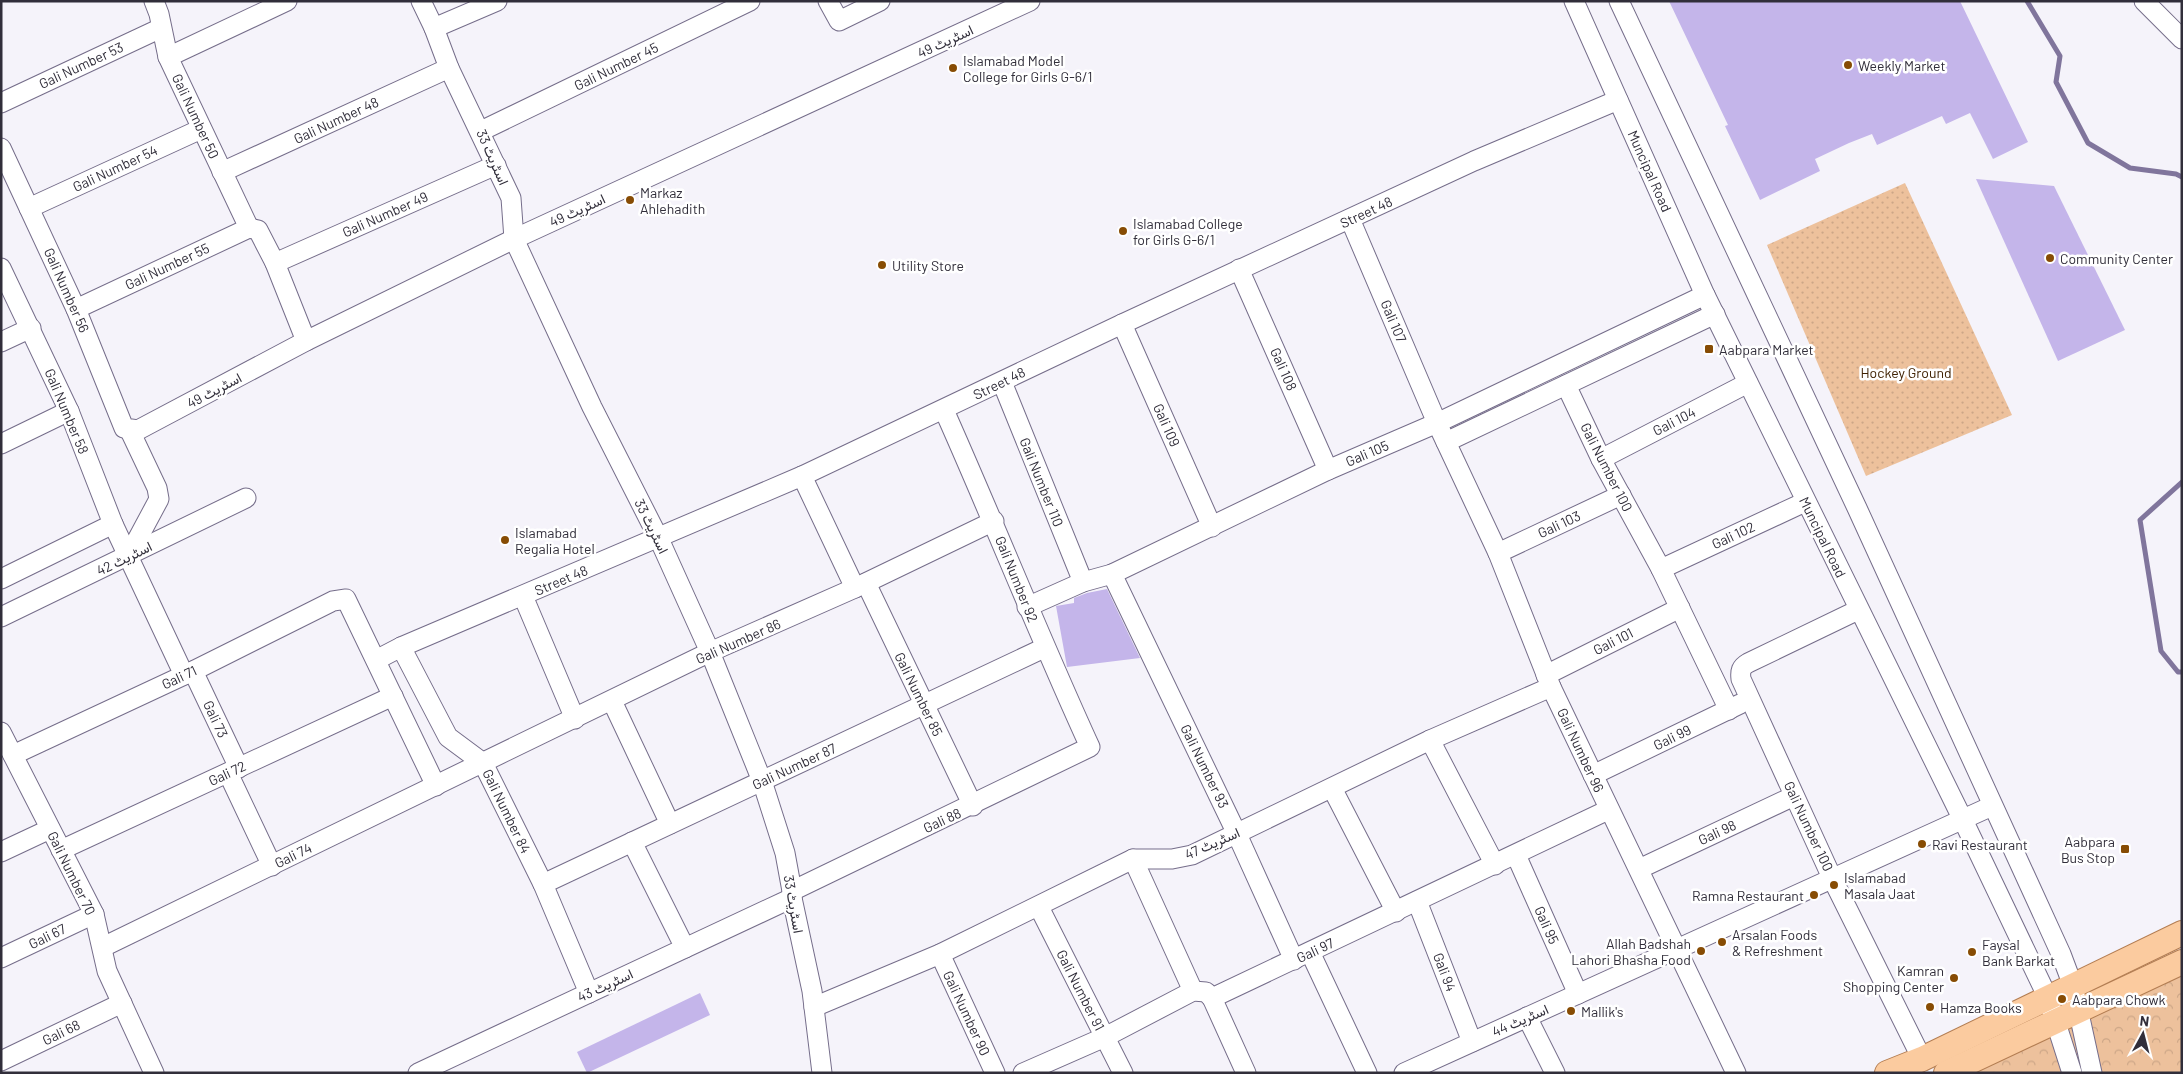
<svg xmlns="http://www.w3.org/2000/svg" width="2183" height="1074" font-family="Barlow,Vazirmatn,sans-serif">
  <style>
    .forest { fill: url(#forest-crowns) }
    .park { fill: url(#park-dots) }
    .lines { fill: none; stroke-linecap: round; stroke-linejoin: round }
    .stream { stroke: #80759c; stroke-width: 5 }
    .building { fill: #c4b5ea }
    .minor-casing { stroke: #756d8a; stroke-width: 21 }
    .major-casing { stroke: #b37d52; stroke-width: 26 }
    .minor { stroke: #fff; stroke-width: 19 }
    .major { stroke: #fbcb9f; stroke-width: 24 }
    .poi-dot { fill: #874c04; stroke: #fff; stroke-width: 2 }
    .labels { text-anchor: middle; dominant-baseline: central; stroke-width: 5; stroke-linejoin: round; paint-order: stroke }
    .street-label { font-size: 14px; fill: #312e3a; stroke: #fff }
    .poi-label { font-size: 14px; fill: #312e3a; stroke: #fff; text-anchor: start }
    .park-label { font-size: 14px; fill: #3f2102; stroke: #fff }
  </style>
  <defs>
    <pattern id="forest-crowns" width="20" height="18" patternUnits="userSpaceOnUse" patternTransform="scale(1.25)"><rect width="20" height="18" fill="#edc19c"/><path d="M2 6a3 3 0 1 1 6 0M12 15a3 3 0 1 1 6 0" fill="none" stroke="#cca687"/></pattern>
    <pattern id="park-dots" width="8" height="8" patternUnits="userSpaceOnUse" patternTransform="scale(1.25)"><rect width="8" height="8" fill="#edc19c"/><path d="M2 2h.1M6 6h.1" fill="none" stroke="#cca687" stroke-width="1.8" stroke-linecap="round"/></pattern>
  </defs>
  <rect width="100%" height="100%" fill="#f5f3fa"/>
  <path class="forest" d="M2182 974V1073H1972Z"/>
  <path class="park" d="M1905 183 2012 415 1866 476 1767 245Z"/>
  <g class="lines">
    <g class="stream">
      <path d="M2027 1 2060 56 2056 82 2088 143 2130 168 2176 174 2182 177"/>
      <path d="M2182 482 2140 520 2161 651 2178 672H2182"/>
    </g>
  </g>
  <g class="building">
    <path d="M1669 1H1960L2028 142 1993 159 1970 113 1946 124 1942 116 1877 145 1872 134 1849 143 1815 159 1820 171 1760 200 1725 126 1728 125Z"/>
    <path d="M1976 179 2054 186 2125 330 2058 361Z"/>
    <path d="M1107 589 1140 658 1067 667 1056 606 1074 603V598L1087 593Z"/>
    <path d="M700 993 710 1015 587 1073 577 1052Z"/>
  </g>
  <g class="lines">
    <g class="minor-casing">
      <g id="minor">
        <path d="M154 1 159 14 168 57 249 228"/>
        <path d="M421 1 434 28 449 68 511 198 514 239 592 407 659 539 710 652 762 781 785 853 792 891V898L812 991 822 1073"/>
        <path d="M828 1 839 21 880 1"/>
        <path d="M1574 1 1705 295 1963 820 2048 998 2072 1073"/>
        <path d="M1619 1 1857 508 2061 954 2073 986 2092 1073"/>
        <path d="M2144 1 2182 39"/>
        <path d="M434 28 497 1"/>
        <path d="M168 57 287 1"/>
        <path d="M1 103 161 28"/>
        <path d="M481 131 750 1"/>
        <path d="M1 148 76 309 124 428 138 430 306 341 514 239 1030 1"/>
        <path d="M222 172 449 68"/>
        <path d="M29 208 201 129"/>
        <path d="M1350 219 1437 423 1498 553 1551 687 1736 1073"/>
        <path d="M275 263 496 165"/>
        <path d="M1 268 69 411 113 524 184 675"/>
        <path d="M1239 269 1328 470"/>
        <path d="M76 309 249 228 258 230 275 263 306 341"/>
        <path d="M1122 324 1212 527"/>
        <path d="M1 342 31 328"/>
        <path d="M1002 382 1083 582"/>
        <path d="M1566 385 1601 459 1661 569 1729 710"/>
        <path d="M1446 442 1715 314"/>
        <path d="M1 444 69 411"/>
        <path d="M1601 459 1748 383"/>
        <path d="M802 476 855 588"/>
        <path d="M1498 553 1621 495"/>
        <path d="M129 555 159 499 157 488 130 431"/>
        <path d="M1661 569 1805 502"/>
        <path d="M1112 574 1236 832 1294 960"/>
        <path d="M1 579 113 524"/>
        <path d="M866 583 973 806"/>
        <path d="M523 596 575 719"/>
        <path d="M1027 607 1083 582 1112 574 1328 470 1437 423 1705 295"/>
        <path d="M1858 610 1748 663C1741 667 1740 671 1741 679L1833 880 1922 1059"/>
        <path d="M1 617 246 498"/>
        <path d="M401 647 448 737 483 763 543 884 589 993"/>
        <path d="M376 660 401 647 802 476 1122 324 1474 161 1618 100"/>
        <path d="M193 671 239 768"/>
        <path d="M1546 675 1680 608"/>
        <path d="M612 701 670 824"/>
        <path d="M1 732 94 914 107 971 154 1073"/>
        <path d="M1430 740 1495 865"/>
        <path d="M13 755 193 671 333 601 346 599 436 786"/>
        <path d="M228 773 272 866"/>
        <path d="M1593 775 1740 704"/>
        <path d="M1332 788 1396 912"/>
        <path d="M632 842 685 948"/>
        <path d="M61 850 393 696"/>
        <path d="M1 852 50 829"/>
        <path d="M1516 855 1578 994"/>
        <path d="M1133 859 1193 991"/>
        <path d="M1639 869 1794 796"/>
        <path d="M543 884 1044 648"/>
        <path d="M792 891 1090 747C1039 636 994 522 944 410"/>
        <path d="M1417 901 1472 1042"/>
        <path d="M1039 907 1123 1073"/>
        <path d="M103 947 710 652 855 588 994 521"/>
        <path d="M1310 952 1367 1073"/>
        <path d="M940 954 995 1073"/>
        <path d="M1 958 94 914"/>
        <path d="M1212 998 1246 1073"/>
        <path d="M814 1007 940 954 1133 859H1172L1192 855 1430 740 1551 687"/>
        <path d="M1527 1017 1555 1073"/>
        <path d="M1 1061 122 1003"/>
        <path d="M418 1073 792 898"/>
        <path d="M1023 1073 1105 1037 1193 991 1206 992 1212 998 1608 810"/>
        <path d="M1404 1073 1992 806"/>
      </g>
    </g>
    <g class="major-casing">
      <g id="major">
        <path d="M1887 1073 1922 1059 2182 933"/>
        <path d="M1946 1073 2182 962"/>
      </g>
    </g>
    <use href="#minor" class="minor"/>
    <use href="#major" class="major"/>
  </g>
  <g class="poi-dot">
    <circle cx="1848" cy="65" r="5"/>
    <circle cx="953" cy="68" r="5"/>
    <circle cx="630" cy="200" r="5"/>
    <circle cx="1123" cy="231" r="5"/>
    <circle cx="2050" cy="258" r="5"/>
    <circle cx="882" cy="265" r="5"/>
    <rect x="1704" y="344" width="10" height="10" rx="2.5"/>
    <circle cx="505" cy="540" r="5"/>
    <circle cx="1922" cy="844" r="5"/>
    <rect x="2120" y="844" width="10" height="10" rx="2.5"/>
    <circle cx="1834" cy="885" r="5"/>
    <circle cx="1814" cy="895" r="5"/>
    <circle cx="1722" cy="942" r="5"/>
    <circle cx="1701" cy="951" r="5"/>
    <circle cx="1972" cy="952" r="5"/>
    <circle cx="1954" cy="978" r="5"/>
    <circle cx="2062" cy="999" r="5"/>
    <circle cx="1930" cy="1007" r="5"/>
    <circle cx="1571" cy="1011" r="5"/>
  </g>
  <g class="labels">
    <g class="street-label">
      <text transform="translate(945 41) rotate(-25)">اسٹریٹ 49</text>
      <text transform="translate(81 65) rotate(-25)">Gali Number 53</text>
      <text transform="translate(616 66) rotate(-26)">Gali Number 45</text>
      <text transform="translate(196 116) rotate(65)">Gali Number 50</text>
      <text transform="translate(336 120) rotate(-25)">Gali Number 48</text>
      <text transform="translate(493 157) rotate(66)">اسٹریٹ 33</text>
      <text transform="translate(115 168) rotate(-25)">Gali Number 54</text>
      <text transform="translate(1650 171) rotate(66)">Muncipal Road</text>
      <text transform="translate(577 210) rotate(-25)">اسٹریٹ 49</text>
      <text transform="translate(1366 212) rotate(-25)">Street 48</text>
      <text transform="translate(385 214) rotate(-24)">Gali Number 49</text>
      <text transform="translate(167 266) rotate(-25)">Gali Number 55</text>
      <text transform="translate(67 290) rotate(66)">Gali Number 56</text>
      <text transform="translate(1394 321) rotate(67)">Gali 107</text>
      <text transform="translate(1284 369) rotate(66)">Gali 108</text>
      <text transform="translate(999 383) rotate(-26)">Street 48</text>
      <text transform="translate(214 390) rotate(-28)">اسٹریٹ 49</text>
      <text transform="translate(67 411) rotate(67)">Gali Number 58</text>
      <text transform="translate(1674 421) rotate(-27)">Gali 104</text>
      <text transform="translate(1167 425) rotate(66)">Gali 109</text>
      <text transform="translate(1367 453) rotate(-23)">Gali 105</text>
      <text transform="translate(1607 467) rotate(63)">Gali Number 100</text>
      <text transform="translate(1042 482) rotate(68)">Gali Number 110</text>
      <text transform="translate(1559 524) rotate(-25)">Gali 103</text>
      <text transform="translate(652 526) rotate(64)">اسٹریٹ 33</text>
      <text transform="translate(1733 535) rotate(-25)">Gali 102</text>
      <text transform="translate(1823 537) rotate(64)">Muncipal Road</text>
      <text transform="translate(124 558) rotate(-26)">اسٹریٹ 42</text>
      <text transform="translate(1017 579) rotate(68)">Gali Number 92</text>
      <text transform="translate(561 580) rotate(-23)">Street 48</text>
      <text transform="translate(738 641) rotate(-24)">Gali Number 86</text>
      <text transform="translate(1613 641) rotate(-27)">Gali 101</text>
      <text transform="translate(179 677) rotate(-25)">Gali 71</text>
      <text transform="translate(919 694) rotate(64)">Gali Number 85</text>
      <text transform="translate(216 719) rotate(65)">Gali 73</text>
      <text transform="translate(1672 737) rotate(-26)">Gali 99</text>
      <text transform="translate(1581 750) rotate(65)">Gali Number 96</text>
      <text transform="translate(794 766) rotate(-25)">Gali Number 87</text>
      <text transform="translate(1205 766) rotate(64)">Gali Number 93</text>
      <text transform="translate(227 773) rotate(-25)">Gali 72</text>
      <text transform="translate(507 811) rotate(64)">Gali Number 84</text>
      <text transform="translate(942 820) rotate(-25)">Gali 88</text>
      <text transform="translate(1809 826) rotate(65)">Gali Number 100</text>
      <text transform="translate(1717 832) rotate(-25)">Gali 98</text>
      <text transform="translate(1212 843) rotate(-24)">اسٹریٹ 47</text>
      <text transform="translate(293 855) rotate(-26)">Gali 74</text>
      <text transform="translate(72 873) rotate(64)">Gali Number 70</text>
      <text transform="translate(794 904) rotate(80)">اسٹریٹ 33</text>
      <text transform="translate(1547 925) rotate(66)">Gali 95</text>
      <text transform="translate(47 936) rotate(-26)">Gali 67</text>
      <text transform="translate(1315 950) rotate(-25)">Gali 97</text>
      <text transform="translate(1445 972) rotate(69)">Gali 94</text>
      <text transform="translate(605 985) rotate(-25)">اسٹریٹ 43</text>
      <text transform="translate(1081 990) rotate(63)">Gali Number 91</text>
      <text transform="translate(967 1013) rotate(65)">Gali Number 90</text>
      <text transform="translate(1520 1020) rotate(-24)">اسٹریٹ 44</text>
      <text transform="translate(61 1032) rotate(-26)">Gali 68</text>
    </g>
    <g class="poi-label">
      <text x="963" y="60">Islamabad Model<tspan x="963" dy="16">College for Girls G-6/1</tspan></text>
      <text x="1858" y="65">Weekly Market</text>
      <text x="640" y="192">Markaz<tspan x="640" dy="16">Ahlehadith</tspan></text>
      <text x="1133" y="223">Islamabad College<tspan x="1133" dy="16">for Girls G-6/1</tspan></text>
      <text x="2060" y="258">Community Center</text>
      <text x="892" y="265">Utility Store</text>
      <text x="1719" y="349">Aabpara Market</text>
      <text x="515" y="532">Islamabad<tspan x="515" dy="16">Regalia Hotel</tspan></text>
      <text x="2115" y="841" text-anchor="end">Aabpara<tspan x="2115" dy="16">Bus Stop</tspan></text>
      <text x="1932" y="844">Ravi Restaurant</text>
      <text x="1844" y="877">Islamabad<tspan x="1844" dy="16">Masala Jaat</tspan></text>
      <text x="1804" y="895" text-anchor="end">Ramna Restaurant</text>
      <text x="1732" y="934">Arsalan Foods<tspan x="1732" dy="16">&amp; Refreshment</tspan></text>
      <text x="1691" y="943" text-anchor="end">Allah Badshah<tspan x="1691" dy="16">Lahori Bhasha Food</tspan></text>
      <text x="1982" y="944">Faysal<tspan x="1982" dy="16">Bank Barkat</tspan></text>
      <text x="1944" y="970" text-anchor="end">Kamran<tspan x="1944" dy="16">Shopping Center</tspan></text>
      <text x="2072" y="999">Aabpara Chowk</text>
      <text x="1940" y="1007">Hamza Books</text>
      <text x="1581" y="1011">Mallik's</text>
    </g>
    <g class="park-label">
      <text x="1906" y="372">Hockey Ground</text>
    </g>
  </g>
  <rect width="2183" height="1074" fill="none" stroke="#312e3a" stroke-width="5"/>
  <g transform="translate(2143 1034) rotate(7)" stroke="#ffffff" stroke-width="4" paint-order="stroke">
  <path d="M0-4L9 19L0 12L-9 19Z" fill="#312e3a"/>
  <text y="-8" font-size="14" font-weight="bold" text-anchor="middle" fill="#312e3a">N</text>
  </g>
</svg>
